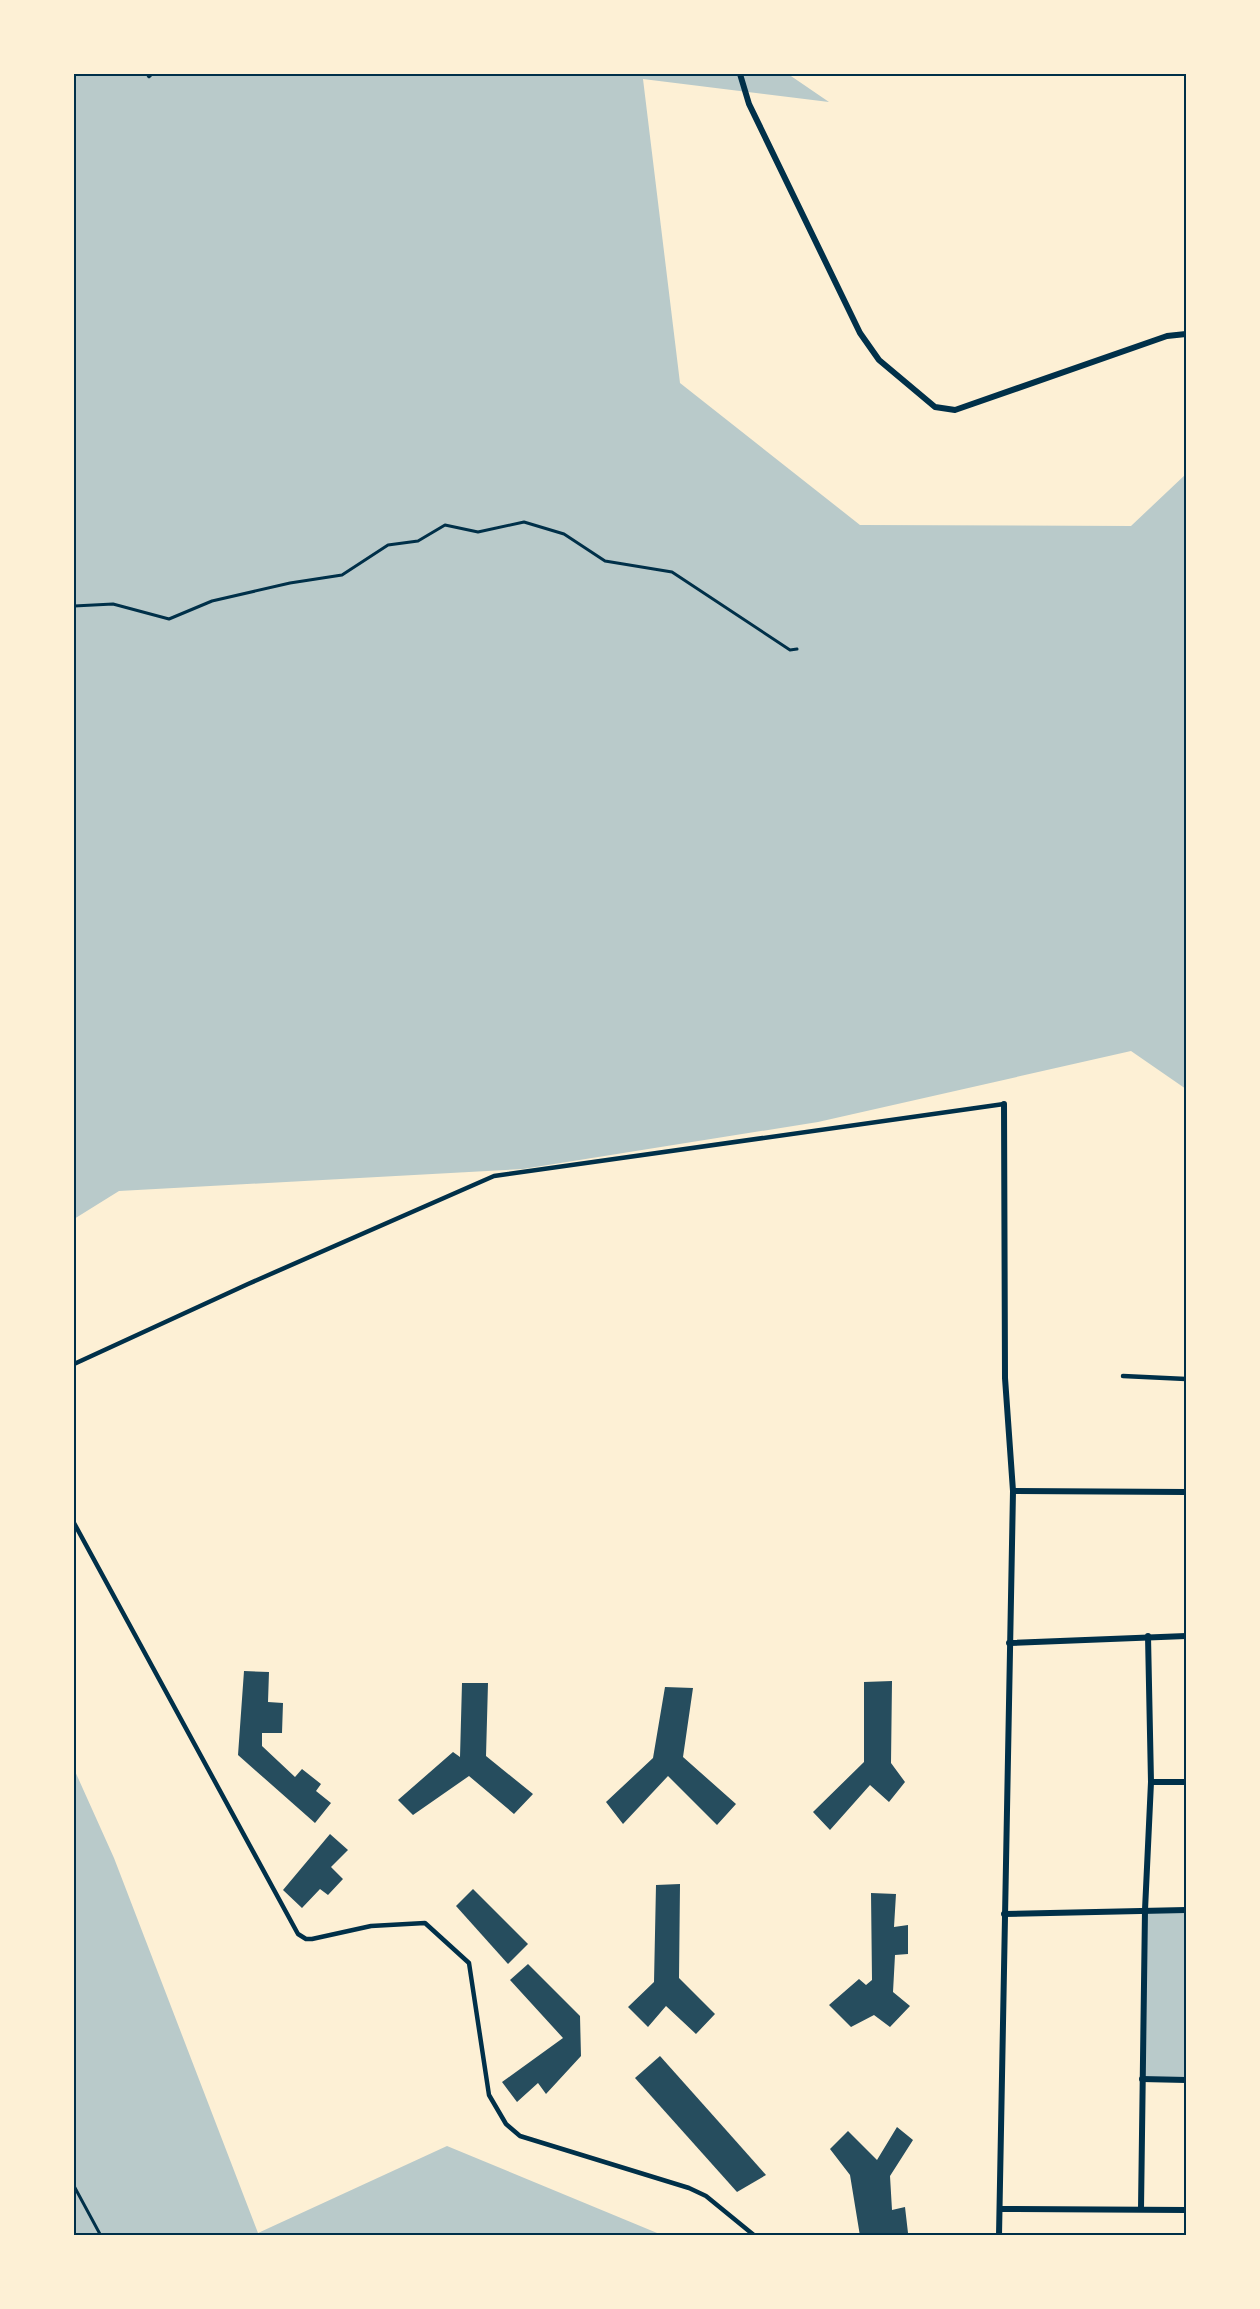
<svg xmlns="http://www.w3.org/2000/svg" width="1260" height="2309" font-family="Manrope,sans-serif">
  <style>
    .green { fill: #b9caca }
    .building { fill: #264d5e }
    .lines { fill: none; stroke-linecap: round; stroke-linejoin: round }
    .path { stroke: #003049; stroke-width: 3 }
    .service { stroke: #003049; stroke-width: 4.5 }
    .minor { stroke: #003049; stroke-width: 6 }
    .neatline { fill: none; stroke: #003049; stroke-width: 2 }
  </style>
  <rect width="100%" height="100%" fill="#fdf0d5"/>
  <g class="green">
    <path d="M74 74H788L829 102 643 79 680 383 860 525 1131 526 1186 474V1089L1131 1051 818 1122 523 1169 119 1191 74 1219Z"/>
    <path d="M74 1769 114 1858 258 2233 447 2146 662 2235H74Z"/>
    <path d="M1145 1910H1186V2080L1142 2079Z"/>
  </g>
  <g class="building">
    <path d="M244 1671 269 1672 268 1702 283 1703 282 1733H262V1746L295 1777 302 1769 321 1784 316 1791 331 1803 315 1823 238 1755Z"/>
    <path d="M892 1681 891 1763 905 1782 889 1802 870 1785 830 1830 813 1812 864 1762V1682Z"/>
    <path d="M462 1683H488L486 1756 533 1794 514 1814 469 1776 413 1815 398 1800 453 1752 460 1757Z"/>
    <path d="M665 1687 693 1688 683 1757 736 1804 717 1825 668 1776 623 1824 606 1802 653 1758Z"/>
    <path d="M330 1834 348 1850 331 1867 343 1879 328 1895 320 1889 302 1908 283 1890Z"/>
    <path d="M680 1884 679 1978 715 2014 696 2034 666 2006 648 2027 628 2007 654 1982 656 1885Z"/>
    <path d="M473 1889 528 1944 508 1964 456 1906Z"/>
    <path d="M871 1893 896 1894 894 1927 908 1925V1954L895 1955 893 1992 910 2006 890 2027 874 2015 851 2027 829 2005 859 1979 866 1985 872 1980Z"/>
    <path d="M528 1964 580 2016 581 2056 546 2094 538 2083 517 2102 502 2082 563 2038 510 1980Z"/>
    <path d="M660 2056 718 2121 766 2175 737 2192 635 2078Z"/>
    <path d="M897 2127 913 2140 890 2176 892 2210 905 2207 908 2233 860 2236 850 2175 830 2149 848 2131 877 2160Z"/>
  </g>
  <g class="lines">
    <g class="path">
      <path d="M74 606 113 604 169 619 212 601 290 583 342 575 388 545 418 541 445 525 478 532 524 522 564 534 605 561 672 572 790 650 797 649"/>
      <path d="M74 2186 101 2236"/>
    </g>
    <g class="service">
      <path d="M149 76 151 74"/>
      <path d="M74 1364 248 1284 494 1176 1004 1104"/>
      <path d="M1123 1376 1186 1379"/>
      <path d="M74 1523 298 1934 306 1939H312L371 1926 425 1923 469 1963 489 2095 506 2124 520 2136 689 2188 706 2196 755 2236"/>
    </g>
    <g class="minor">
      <path d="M740 74 749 104 860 333 879 360 935 407 955 410 1167 336 1186 334"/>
      <path d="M1013 1491 1186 1492"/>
      <path d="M1009 1643 1186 1636"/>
      <path d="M1151 1782H1186"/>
      <path d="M1004 1914 1186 1910"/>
      <path d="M1142 2079 1186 2080"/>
      <path d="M1000 2209 1186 2210"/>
      <path d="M1141 2209 1145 1910 1151 1782 1148 1636"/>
      <path d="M999 2236 1013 1491 1005 1378 1004 1104"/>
    </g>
  </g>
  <rect width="1260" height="2309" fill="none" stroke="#fdf0d5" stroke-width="150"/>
  <rect x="75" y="75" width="1110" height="2159" class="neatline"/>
</svg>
